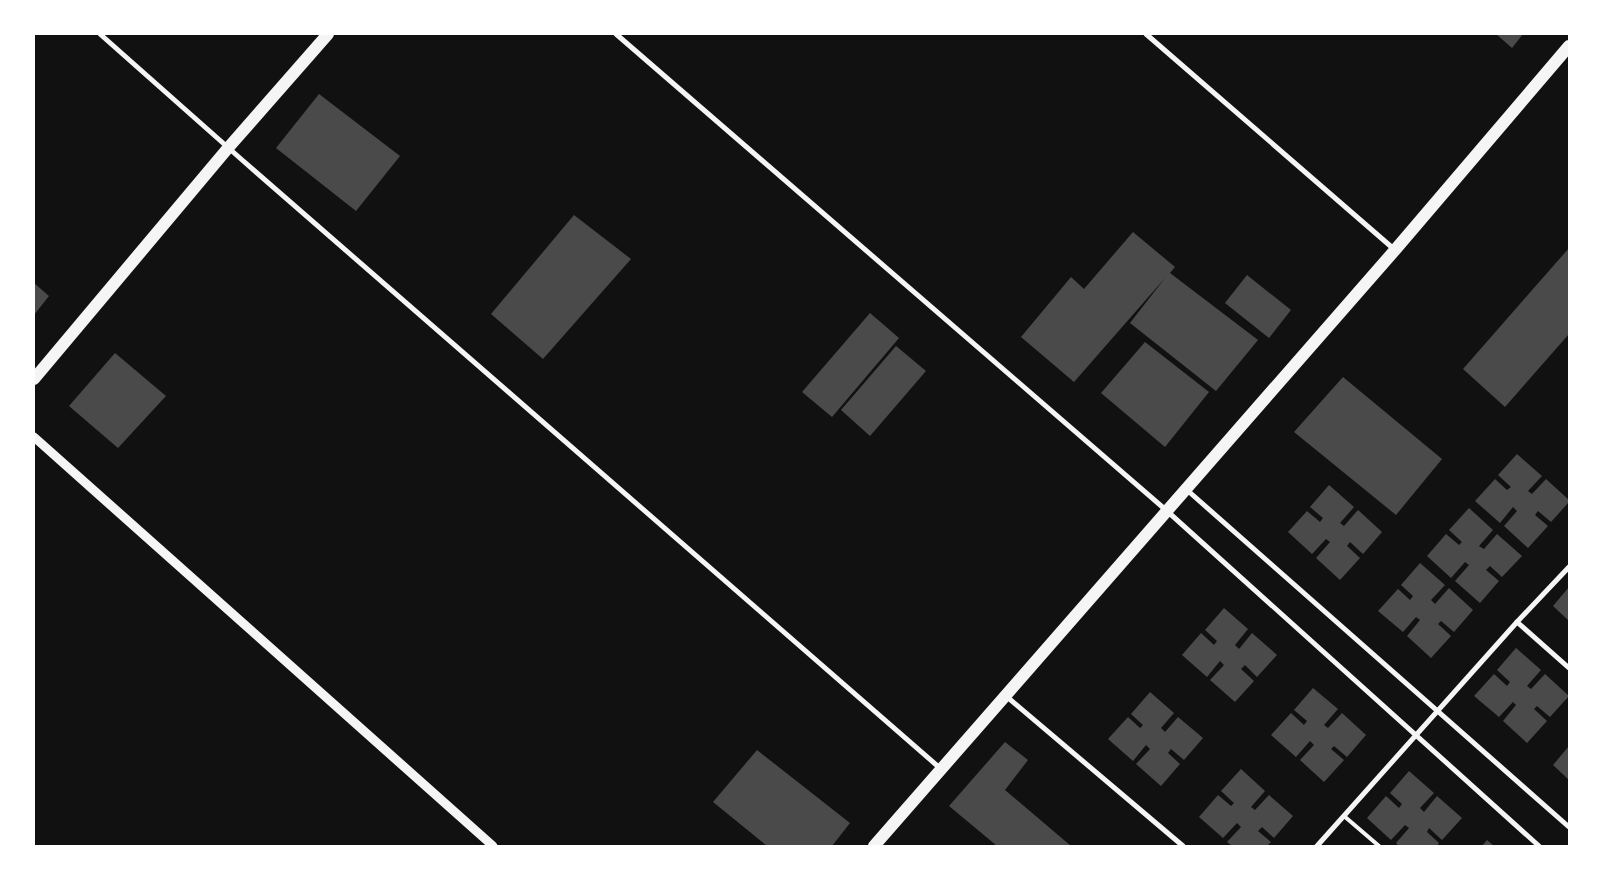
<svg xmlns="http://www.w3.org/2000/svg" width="1603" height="880" font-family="Montserrat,sans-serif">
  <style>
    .building { fill: #4a4a4a }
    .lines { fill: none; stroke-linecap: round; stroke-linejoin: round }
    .service { stroke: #f5f5f5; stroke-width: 4 }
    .minor { stroke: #f5f5f5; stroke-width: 5 }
    .tertiary { stroke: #f5f5f5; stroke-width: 9 }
    .primary { stroke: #f5f5f5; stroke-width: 12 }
  </style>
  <rect width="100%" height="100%" fill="#111"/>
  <g class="building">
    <path d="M1496 34H1523L1512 48Z"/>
    <path d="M319 94 400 156 356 211 276 148Z"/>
    <path d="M574 215 631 259 543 359 491 314Z"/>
    <path d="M1133 232 1175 267 1170 273 1258 340 1216 391 1130 323 1165 278 1074 382 1021 337 1071 277 1084 289Z"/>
    <path d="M1569 248V334L1505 407 1463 369Z"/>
    <path d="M1247 275 1291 310 1269 338 1225 303Z"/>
    <path d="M34 283 49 296 34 315Z"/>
    <path d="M870 313 899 338 832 417 802 392Z"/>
    <path d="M1145 342 1209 392 1165 447 1101 393Z"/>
    <path d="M896 346 926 371 870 436 841 410Z"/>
    <path d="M115 353 166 396 118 448 69 406Z"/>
    <path d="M1343 377 1442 459 1396 515 1294 432Z"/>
    <path d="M1517 454 1542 476 1528 491 1532 494 1546 479 1569 500V502L1551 522 1538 511 1535 515 1548 526 1528 548 1504 526 1517 511 1513 507 1500 523 1475 501 1495 479 1507 490 1511 487 1498 475Z"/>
    <path d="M1329 485 1354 507 1340 523 1344 526 1358 510 1382 532 1363 554 1350 542 1347 546 1360 558 1340 580 1316 558 1330 542 1326 539 1312 554 1288 532 1307 511 1320 522 1323 518 1310 507Z"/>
    <path d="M1469 508 1493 530 1479 546 1484 549 1497 534 1522 556 1502 577 1490 566 1486 570 1499 581 1480 603 1455 581 1469 565 1465 562 1451 578 1427 556 1446 534 1459 545 1462 542 1449 530Z"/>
    <path d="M1420 563 1445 585 1431 600 1435 604 1449 588 1473 610 1454 632 1441 621 1438 624 1451 636 1431 658 1407 636 1420 620 1416 617 1403 632 1378 611 1398 589 1410 600 1413 596 1401 585Z"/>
    <path d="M1569 587V621L1553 606Z"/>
    <path d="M1224 608 1248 629 1235 645 1239 649 1252 633 1277 655 1257 677 1245 665 1241 669 1254 681 1235 702 1210 680 1224 665 1220 661 1207 677 1182 655 1201 633 1214 645 1217 641 1205 630Z"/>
    <path d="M1516 648 1541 670 1527 686 1531 689 1545 674 1569 696 1550 717 1537 706 1534 709 1547 721 1527 743 1503 721 1516 705 1513 702 1499 717 1474 696 1494 674 1507 686 1510 682 1497 670Z"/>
    <path d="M1313 688 1338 709 1324 725 1328 728 1342 713 1366 735 1347 757 1334 746 1331 749 1344 760 1324 782 1300 760 1314 745 1310 741 1296 757 1271 735 1291 713 1304 725 1307 721 1294 710Z"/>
    <path d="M1150 692 1174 713 1161 728 1165 732 1178 717 1203 738 1184 760 1171 749 1168 753 1180 764 1161 786 1136 764 1150 749 1146 745 1133 761 1108 739 1128 717 1140 728 1143 725 1131 714Z"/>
    <path d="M1005 742 1028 760 1005 790 1071 846H997L949 806Z"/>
    <path d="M1569 746V780L1553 765Z"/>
    <path d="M757 750 850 823 832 846H767L713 802Z"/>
    <path d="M1241 769 1265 791 1251 807 1255 810 1269 795 1293 816 1274 838 1262 827 1258 831 1271 842 1267 846H1232L1227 842 1241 827 1237 823 1223 838 1199 817 1218 795 1231 806 1234 803 1221 791Z"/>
    <path d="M1409 771 1434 793 1420 808 1424 812 1437 796 1462 818 1442 840 1429 828 1427 832 1439 843 1437 846H1399L1396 843 1409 828 1405 825 1391 840 1367 818 1386 796 1399 808 1402 804 1390 793Z"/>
    <path d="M1487 840 1494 846H1482Z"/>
  </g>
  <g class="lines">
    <path class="service" d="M1344 816 1379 846"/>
    <g class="minor">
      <path d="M100 34 241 159 941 769"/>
      <path d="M616 34 1167 511 1539 846"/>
      <path d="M1146 34 1395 250"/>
      <path d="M1187 490 1569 827"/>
      <path d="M1517 622 1569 668"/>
      <path d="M1006 696 1183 846"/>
      <path d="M1317 846 1517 622 1569 567"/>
    </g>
    <path class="tertiary" d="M34 437 493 846"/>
    <g class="primary">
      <path d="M34 379 228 148 328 34"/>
      <path d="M874 846 1395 250 1569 46"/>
    </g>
  </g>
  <rect width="1603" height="880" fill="none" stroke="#ffffff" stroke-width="70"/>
</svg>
